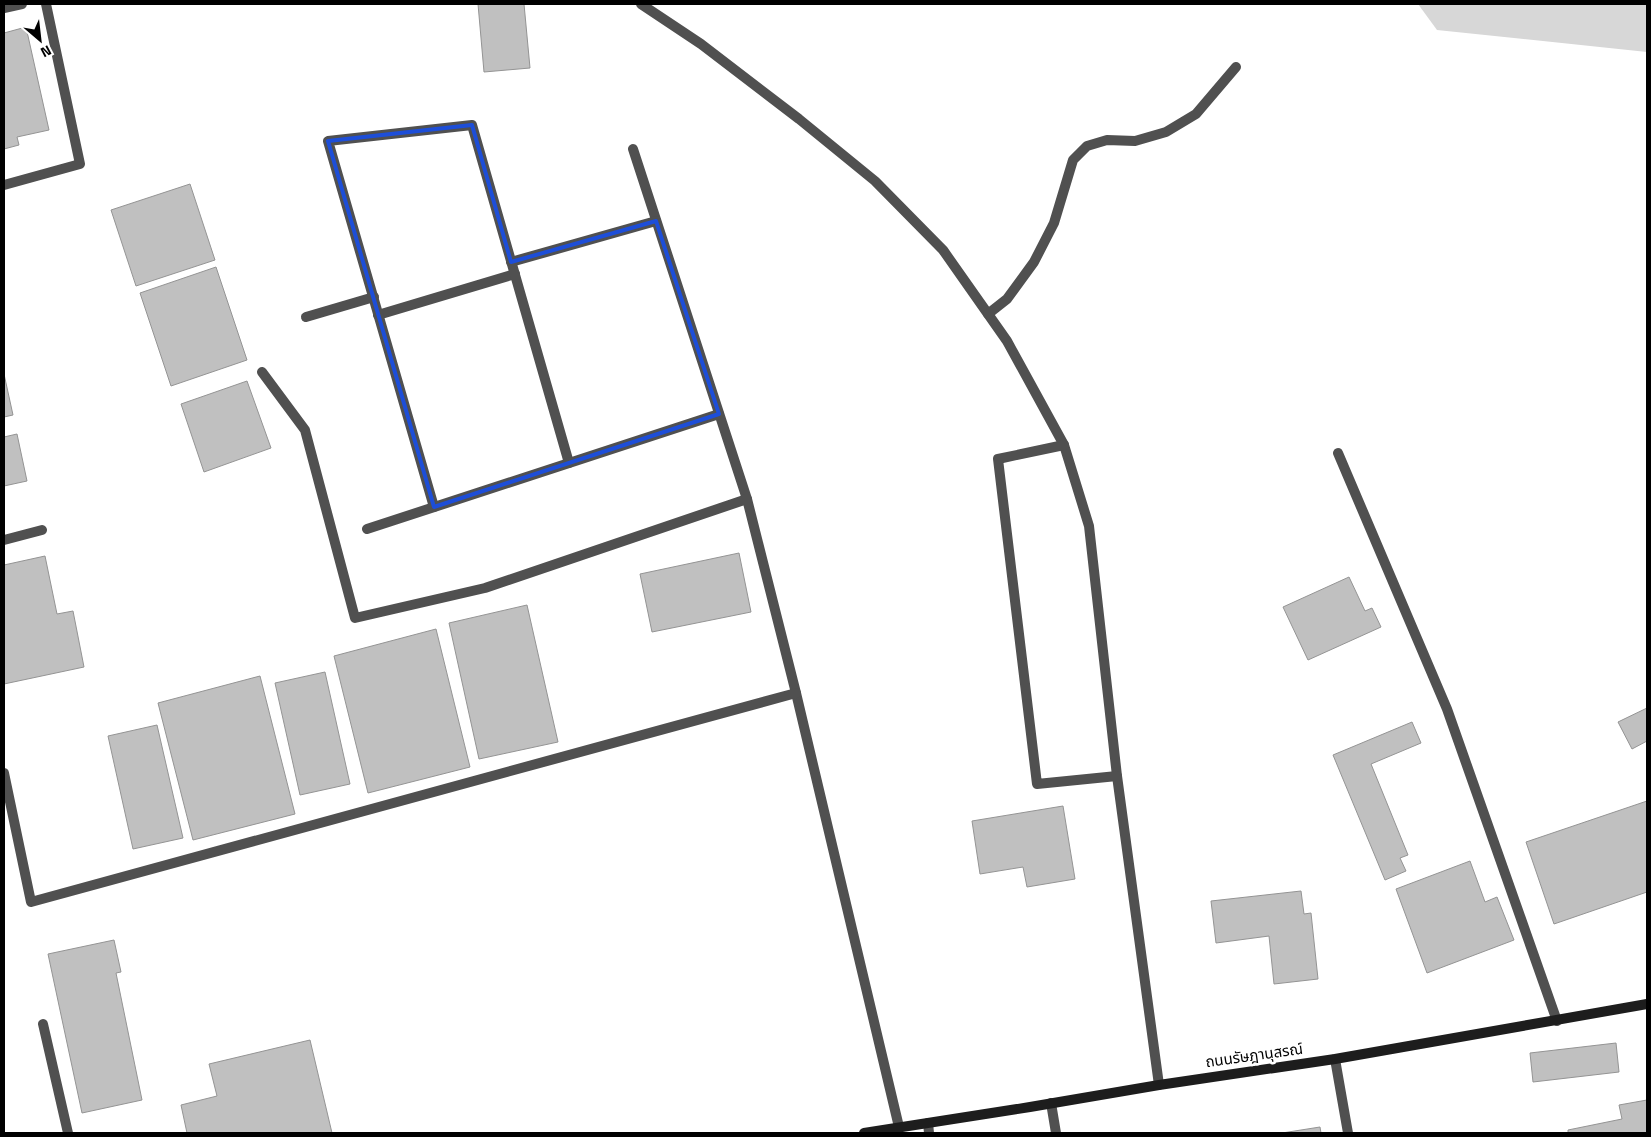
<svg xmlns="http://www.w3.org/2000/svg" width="1651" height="1137" font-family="'Titillium Web','Noto Sans Thai',sans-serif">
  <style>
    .green { fill: #d7d7d7 }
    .building { fill: #c0c0c0; stroke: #949494 }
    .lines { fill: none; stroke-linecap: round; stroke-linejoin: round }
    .lane { stroke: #505050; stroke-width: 10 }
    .street { stroke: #505050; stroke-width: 10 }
    .secondary { stroke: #1d1d1d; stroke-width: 10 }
    .marked { fill: none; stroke: #1d4ed8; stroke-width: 4; stroke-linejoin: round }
    .labels { text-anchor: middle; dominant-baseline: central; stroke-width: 5; stroke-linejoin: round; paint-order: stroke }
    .street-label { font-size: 15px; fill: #000; stroke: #fff }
  </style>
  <rect width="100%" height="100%" fill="#fff"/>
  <path class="green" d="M1418 4H1647V52L1437 30Z"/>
  <g class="building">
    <path d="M478 4H524L530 68 484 72Z"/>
    <path d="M26 27 49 130 17 137 19 145 4 149V33Z"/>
    <path d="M190 184 215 260 136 286 111 210Z"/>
    <path d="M216 267 247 360 171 386 140 293Z"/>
    <path d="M4 374 13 415 4 417Z"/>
    <path d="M247 381 271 448 204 472 181 404Z"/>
    <path d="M17 434 27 481 4 486V437Z"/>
    <path d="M739 553 751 612 652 632 640 574Z"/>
    <path d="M45 556 57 614 73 611 84 667 4 684V565Z"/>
    <path d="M1349 577 1365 611 1372 608 1381 627 1308 660 1283 607Z"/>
    <path d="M527 605 558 742 479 759 449 623Z"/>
    <path d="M436 629 470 767 368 793 334 656Z"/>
    <path d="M325 672 350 784 300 795 275 683Z"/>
    <path d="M260 676 295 814 193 840 158 703Z"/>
    <path d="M1647 708V741L1632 749 1618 722Z"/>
    <path d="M1412 722 1421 743 1371 764 1408 855 1400 858 1406 871 1385 880 1333 755Z"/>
    <path d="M157 725 183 838 133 849 108 736Z"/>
    <path d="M1647 801V892L1554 924 1526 842Z"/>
    <path d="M1063 806 1075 879 1027 887 1023 867 980 874 972 821Z"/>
    <path d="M1470 861 1485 902 1497 897 1514 940 1427 973 1396 889Z"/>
    <path d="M1301 891 1304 914 1311 913 1318 979 1274 984 1269 936 1216 943 1211 901Z"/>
    <path d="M114 940 121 972 116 973 142 1100 82 1113 48 954Z"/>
    <path d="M310 1040 332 1133H187L181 1105 217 1096 209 1064Z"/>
    <path d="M1616 1043 1619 1072 1533 1082 1530 1053Z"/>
    <path d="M1647 1100V1133H1568V1130L1622 1119 1619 1105Z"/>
    <path d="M1320 1127 1321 1133H1282Z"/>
  </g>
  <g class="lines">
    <path class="lane" d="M928 1123 929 1133"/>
    <g class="street">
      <path d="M641 4 701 44 799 119 875 181 943 250 1007 341 1064 445 1089 526 1117 776 1159 1085"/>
      <path d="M4 8 22 4"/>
      <path d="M633 149 747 499"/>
      <path d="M4 185 80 164 46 4"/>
      <path d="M511 262 656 221"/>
      <path d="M988 314 1007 299 1034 262 1054 223 1073 160 1087 146 1107 140 1135 141 1166 132 1196 114 1236 67"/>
      <path d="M378 315 515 274"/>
      <path d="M306 317 374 297"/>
      <path d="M262 372 305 430 355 618 485 588 747 499 796 693 899 1127"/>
      <path d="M1064 445 998 459 1037 784 1117 776"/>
      <path d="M1338 453 1447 709 1557 1021"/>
      <path d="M434 507 328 141 472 125 569 463"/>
      <path d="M367 529 719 414"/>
      <path d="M4 540 42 530"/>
      <path d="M4 773 31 902 796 693"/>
      <path d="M43 1024 68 1133"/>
      <path d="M1335 1059 1348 1133"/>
      <path d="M1051 1103 1056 1133"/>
    </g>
    <path class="secondary" d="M864 1133 1030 1107 1159 1085 1335 1059 1647 1004"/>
  </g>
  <path class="marked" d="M472 125 511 262 656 221 719 414 434 507 328 141Z"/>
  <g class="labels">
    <g class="street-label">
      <text transform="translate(1254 1055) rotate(-8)">ถนนรัษฎานุสรณ์</text>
    </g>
  </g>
  <rect width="1651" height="1137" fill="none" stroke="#000000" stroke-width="10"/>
  <g transform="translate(40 40) rotate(152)" stroke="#ffffff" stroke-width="4" paint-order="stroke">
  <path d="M0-4L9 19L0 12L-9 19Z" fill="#000000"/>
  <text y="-8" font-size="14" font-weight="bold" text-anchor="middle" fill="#000000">N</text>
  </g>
</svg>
